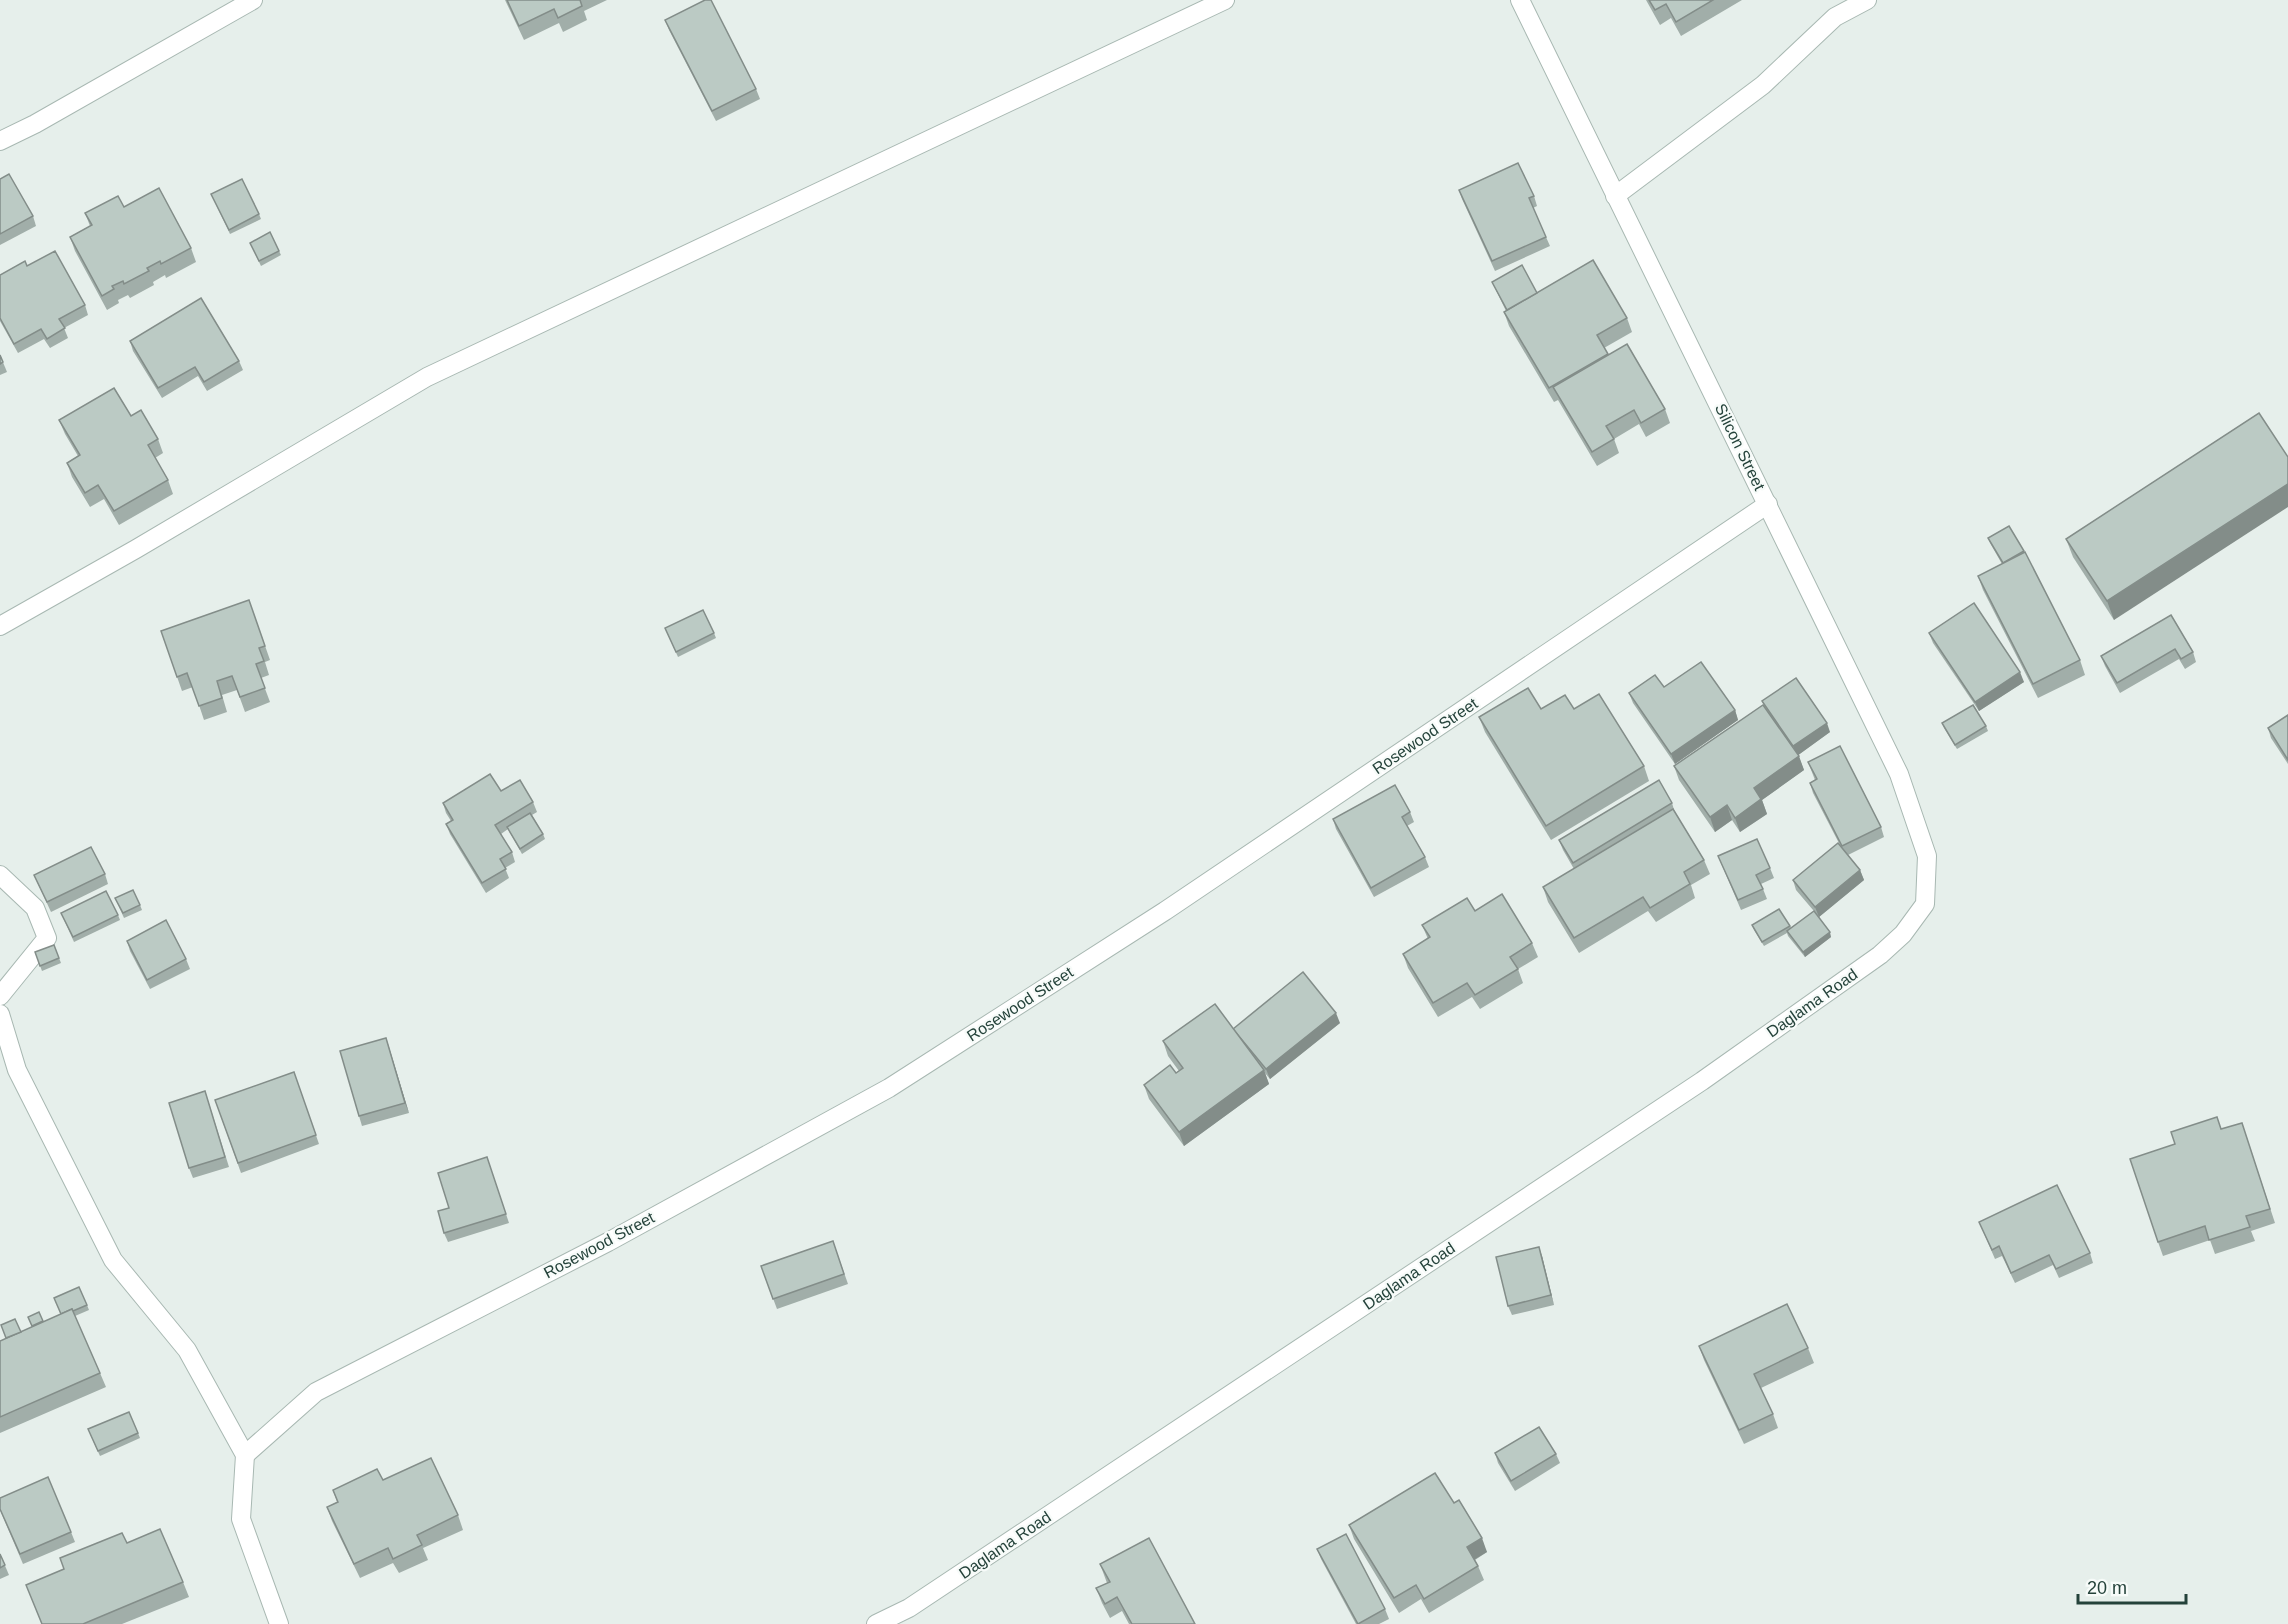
<svg xmlns="http://www.w3.org/2000/svg" width="2288" height="1624" font-family="Helvetica,sans-serif">
  <style>
    .lines { fill: none; stroke-linecap: round; stroke-linejoin: round }
    .minor-casing { stroke: #a8b8b2; stroke-width: 20 }
    .minor { stroke: #fff; stroke-width: 18 }
    .wall { fill: #a1aea9 }
    .shaded-wall { fill: #838d89 }
    .building { fill: #bbcac4; stroke: #838d89; stroke-width: 1.5 }
    .labels { text-anchor: middle; dominant-baseline: central; stroke-width: 4.5; stroke-linejoin: round; paint-order: stroke }
    .street-label { font-size: 16px; fill: #24423a; stroke: #f7fbf9 }
  </style>
  <rect width="100%" height="100%" fill="#e6efeb"/>
  <g class="lines">
    <g class="minor-casing">
      <g id="minor">
        <path d="M0 141 35 124 253 0"/>
        <path d="M1615 196 1763 85 1835 17 1867 0"/>
        <path d="M0 626 136 549 427 377 1225 0"/>
        <path d="M0 875 35 908 47 938 0 996"/>
        <path d="M0 1014 17 1070 113 1260 187 1350 245 1455 241 1519 279 1624"/>
        <path d="M245 1455 316 1392 608 1242 889 1088 1165 911 1768 504"/>
        <path d="M876 1624 909 1608 1702 1081 1880 955 1903 934 1925 904 1927 856 1899 774 1520 0"/>
      </g>
    </g>
    <use href="#minor" class="minor"/>
  </g>
  <g class="wall">
    <path d="M505 0H607L584 11 587 20 563 32 559 23 524 40Z"/>
    <path d="M1646 0H1742L1681 36 1671 18 1660 25Z"/>
    <path d="M665 20 756 89 760 99 716 121 669 30Z"/>
    <path d="M0 179 33 216 36 226 0 245Z"/>
    <path d="M1459 190 1534 196 1537 206 1533 208 1550 246 1495 271 1462 199Z"/>
    <path d="M211 194 259 214 261 219 230 234Z"/>
    <path d="M124 207 191 248 196 262 166 278 165 275 153 282 154 285 130 298 128 295 118 300 119 303 107 310 75 251 70 237 90 226 85 213Z"/>
    <path d="M250 243 279 251 281 255 261 266Z"/>
    <path d="M27 266 85 305 88 315 64 328 68 338 50 348 44 339 18 353 0 321V275Z"/>
    <path d="M1492 282 1537 293 1627 318 1632 332 1604 348 1608 355 1665 409 1670 423 1646 437 1639 424 1614 439 1619 453 1597 466 1558 400 1554 402 1509 326 1504 312 1506 311Z"/>
    <path d="M130 341 239 361 243 370 207 391 198 376 162 398 133 351Z"/>
    <path d="M0 355 7 372 0 375Z"/>
    <path d="M2259 413 2114 620 2073 557 2066 539Z"/>
    <path d="M131 416 158 439 163 453 155 458 168 480 173 494 119 525 104 499 90 507 72 477 67 463 78 456 65 434 59 420Z"/>
    <path d="M2009 526 2024 553 2080 660 2085 675 2038 698 1983 590 1978 576 2002 564 1990 543 1988 538Z"/>
    <path d="M249 600 270 660 265 662 269 675 261 678 270 702 245 712 237 690 222 695 227 712 204 720 193 687 182 691 161 631Z"/>
    <path d="M2171 615 2193 652 2196 662 2185 669 2179 659 2120 693 2105 666 2101 656Z"/>
    <path d="M665 628 714 633 716 638 678 657Z"/>
    <path d="M1929 633 2024 682 1979 711 1933 643Z"/>
    <path d="M1664 687 1735 710 1738 720 1675 764 1633 703 1629 693Z"/>
    <path d="M1762 701 1830 732 1798 755 1804 770 1762 800 1767 814 1740 832 1732 820 1715 832 1679 780 1674 766 1764 706Z"/>
    <path d="M1541 709H1574L1644 766 1649 781 1551 840 1485 732 1479 717Z"/>
    <path d="M2288 715V764L2271 738 2268 728Z"/>
    <path d="M1942 723 1986 726 1988 731 1957 749 1944 728Z"/>
    <path d="M1808 762 1881 827 1884 837 1848 855 1860 870 1864 880 1819 917 1796 890 1793 880 1841 847 1813 793 1810 783 1815 780Z"/>
    <path d="M501 791 533 802 537 812 532 815 543 834 545 839 522 854 508 829 501 834 512 852 515 862 505 868 509 878 486 893 450 834 446 824 451 821 446 813 443 803Z"/>
    <path d="M1672 803 1675 813 1704 860 1710 874 1691 885 1695 898 1656 922 1648 911 1579 953 1548 902 1543 887 1574 869 1563 850 1559 840Z"/>
    <path d="M1410 812 1414 822 1407 826 1425 857 1429 867 1374 897 1336 829 1333 819Z"/>
    <path d="M1718 856 1770 868 1774 878 1761 884 1767 899 1741 910Z"/>
    <path d="M105 874 108 884 51 912 34 875Z"/>
    <path d="M115 898 140 905 142 910 124 918Z"/>
    <path d="M1475 911 1532 943 1538 957 1518 969 1523 983 1480 1009 1472 997 1438 1017 1408 968 1403 954 1428 939 1422 925Z"/>
    <path d="M61 913 118 915 120 920 74 942Z"/>
    <path d="M1752 925 1790 926 1791 928 1831 937 1805 957 1788 936 1787 933 1764 946 1754 930Z"/>
    <path d="M127 941 186 959 190 969 150 989 130 951Z"/>
    <path d="M54 945 61 963 42 971 35 952Z"/>
    <path d="M1340 1023 1270 1079 1265 1073 1269 1084 1184 1146 1149 1099 1144 1085 1176 1073 1179 1071 1168 1056 1163 1041 1233 1028Z"/>
    <path d="M386 1038 409 1113 362 1126 359 1116Z"/>
    <path d="M294 1072 319 1144 241 1173 215 1100Z"/>
    <path d="M205 1091 229 1167 193 1178 189 1168Z"/>
    <path d="M2242 1123 2275 1223 2251 1231 2255 1241 2215 1254 2210 1240 2163 1256 2158 1242 2222 1129Z"/>
    <path d="M487 1157 509 1223 448 1242 444 1233Z"/>
    <path d="M1979 1222 2090 1253 2093 1263 2059 1278 2053 1265 2015 1283 2002 1256 1995 1259Z"/>
    <path d="M833 1241 848 1284 777 1309 761 1266Z"/>
    <path d="M1542 1256 1554 1305 1512 1315 1508 1306Z"/>
    <path d="M87 1305 89 1310 75 1316 100 1373 106 1387 0 1433V1341L32 1327 28 1317 39 1312 43 1322Z"/>
    <path d="M1699 1346 1808 1348 1814 1363 1761 1388 1773 1414 1778 1428 1744 1444 1704 1360Z"/>
    <path d="M138 1433 140 1438 100 1456 90 1434Z"/>
    <path d="M1495 1453 1556 1454 1560 1463 1515 1491 1498 1463Z"/>
    <path d="M383 1480 458 1515 463 1530 423 1548 428 1560 399 1573 393 1563 360 1578 332 1521 327 1507 337 1502 333 1490Z"/>
    <path d="M0 1498 71 1532 75 1542 23 1564 0 1510Z"/>
    <path d="M1454 1503 1487 1552 1475 1560 1478 1566 1484 1580 1429 1613 1421 1599 1399 1613 1354 1539 1349 1525Z"/>
    <path d="M127 1543 183 1582 189 1597 122 1624H42L26 1585Z"/>
    <path d="M1317 1549 1385 1609 1389 1619 1379 1624H1356L1321 1559Z"/>
    <path d="M0 1554 9 1575 0 1579Z"/>
    <path d="M1100 1564 1195 1624H1129L1122 1611 1110 1618 1102 1603 1096 1588 1107 1583Z"/>
  </g>
  <g class="shaded-wall">
    <path d="M2288 484V507L2114 620 2107 601Z"/>
    <path d="M2020 672 2024 682 1979 711 1975 702Z"/>
    <path d="M1735 710 1738 720 1675 764 1671 754Z"/>
    <path d="M1827 723 1830 732 1797 756 1793 746Z"/>
    <path d="M1799 756 1804 770 1762 800 1767 814 1740 832 1735 818 1754 788Z"/>
    <path d="M1727 805 1732 820 1715 832 1710 817Z"/>
    <path d="M1860 870 1864 880 1819 917 1815 907Z"/>
    <path d="M1830 932 1831 937 1805 957 1803 952Z"/>
    <path d="M1336 1013 1340 1023 1270 1079 1266 1069Z"/>
    <path d="M386 1038 389 1047 409 1113 405 1103Z"/>
    <path d="M1264 1070 1269 1084 1184 1146 1179 1132Z"/>
    <path d="M1539 1247 1542 1256 1554 1305 1551 1295Z"/>
    <path d="M1482 1538 1487 1552 1472 1561 1467 1547Z"/>
  </g>
  <g class="building">
    <path d="M507 0H580L582 6 558 18 554 9 519 26Z"/>
    <path d="M705 0H711L756 89 712 111 665 20Z"/>
    <path d="M1649 0H1713L1676 22 1666 4 1655 10Z"/>
    <path d="M1518 163 1534 196 1529 198 1546 237 1492 261 1459 190Z"/>
    <path d="M9 174 33 216 0 234V179Z"/>
    <path d="M242 179 259 214 229 230 211 194Z"/>
    <path d="M159 188 191 248 161 264 160 261 147 268 149 271 124 284 123 281 112 286 114 289 102 296 70 237 92 225 85 213 118 196 124 207Z"/>
    <path d="M270 232 279 251 259 261 250 243Z"/>
    <path d="M55 251 85 305 59 319 65 328 47 339 41 329 14 344 0 318V275L25 261 27 266Z"/>
    <path d="M1593 260 1627 318 1597 335 1608 354 1549 388 1504 312Z"/>
    <path d="M1522 265 1537 293 1507 310 1492 282Z"/>
    <path d="M201 298 239 361 204 382 195 367 158 388 130 341Z"/>
    <path d="M1627 344 1665 409 1641 423 1634 410 1606 426 1614 439 1592 452 1553 387Z"/>
    <path d="M0 355 3 362 0 364Z"/>
    <path d="M114 388 131 416 141 410 158 439 148 445 168 480 114 511 98 485 85 493 67 463 80 455 59 420Z"/>
    <path d="M2259 413 2288 457V484L2107 601 2066 539Z"/>
    <path d="M2009 526 2024 551 2003 563 1988 538Z"/>
    <path d="M2025 552 2080 660 2033 684 1978 576Z"/>
    <path d="M249 600 265 646 259 648 264 661 256 664 265 688 240 697 232 676 217 681 222 698 199 706 187 673 177 677 161 631Z"/>
    <path d="M1974 603 2020 672 1975 702 1929 633Z"/>
    <path d="M703 610 714 633 676 652 665 628Z"/>
    <path d="M2171 615 2193 652 2181 659 2175 649 2117 683 2101 656Z"/>
    <path d="M1701 662 1735 710 1671 754 1629 693 1655 675 1664 687Z"/>
    <path d="M1796 678 1827 723 1793 746 1762 701Z"/>
    <path d="M1528 688 1541 709 1565 695 1574 709 1599 694 1644 766 1546 826 1479 717Z"/>
    <path d="M1763 705 1799 756 1754 788 1761 799 1735 818 1727 805 1710 817 1674 766Z"/>
    <path d="M1973 705 1986 726 1955 745 1942 723Z"/>
    <path d="M2288 715V760L2268 728Z"/>
    <path d="M1840 746 1881 827 1842 846 1810 783 1817 779 1808 762Z"/>
    <path d="M490 774 501 791 520 780 533 802 495 825 512 852 500 859 506 869 482 883 446 824 453 820 443 803Z"/>
    <path d="M1659 780 1672 803 1573 863 1559 840Z"/>
    <path d="M1395 785 1410 812 1402 817 1425 857 1371 888 1333 819Z"/>
    <path d="M1673 809 1704 860 1684 872 1690 884 1650 908 1643 897 1574 938 1543 887Z"/>
    <path d="M530 813 543 834 520 849 507 827Z"/>
    <path d="M1757 839 1770 868 1756 875 1763 889 1738 900 1718 856Z"/>
    <path d="M1838 843 1860 870 1815 907 1793 880Z"/>
    <path d="M91 847 105 874 47 902 34 875Z"/>
    <path d="M133 890 140 905 123 913 115 898Z"/>
    <path d="M106 891 118 915 73 937 61 913Z"/>
    <path d="M1502 894 1532 943 1510 957 1518 969 1475 995 1467 983 1433 1003 1403 954 1430 937 1422 925 1467 898 1475 911Z"/>
    <path d="M1779 909 1790 926 1762 942 1752 925Z"/>
    <path d="M1814 911 1830 932 1803 952 1787 931Z"/>
    <path d="M166 920 186 959 147 980 127 941Z"/>
    <path d="M54 945 59 958 40 966 35 952Z"/>
    <path d="M1303 972 1336 1013 1266 1069 1233 1029Z"/>
    <path d="M1215 1004 1264 1070 1179 1132 1144 1085 1170 1065 1176 1073 1183 1068 1163 1041Z"/>
    <path d="M386 1038 405 1103 359 1116 340 1051Z"/>
    <path d="M294 1072 316 1135 238 1163 215 1100Z"/>
    <path d="M205 1091 225 1157 189 1168 169 1103Z"/>
    <path d="M2217 1117 2221 1129 2242 1123 2270 1209 2246 1216 2250 1227 2209 1240 2205 1226 2158 1242 2130 1159 2175 1144 2171 1132Z"/>
    <path d="M487 1157 506 1214 444 1233 438 1211 449 1208 438 1173Z"/>
    <path d="M2057 1185 2090 1253 2056 1269 2049 1255 2011 1273 1999 1246 1992 1250 1979 1222Z"/>
    <path d="M833 1241 844 1274 773 1299 761 1266Z"/>
    <path d="M1539 1247 1551 1295 1508 1306 1496 1257Z"/>
    <path d="M79 1287 87 1305 73 1311 72 1309 61 1314 54 1298Z"/>
    <path d="M1787 1304 1808 1348 1754 1374 1773 1414 1739 1430 1699 1346Z"/>
    <path d="M72 1309 100 1373 0 1417V1341Z"/>
    <path d="M39 1312 43 1321 32 1326 28 1317Z"/>
    <path d="M15 1319 21 1332 6 1338 1 1325Z"/>
    <path d="M129 1412 138 1433 98 1451 88 1429Z"/>
    <path d="M1539 1427 1556 1454 1511 1481 1495 1453Z"/>
    <path d="M431 1458 458 1515 417 1535 422 1545 393 1559 388 1548 354 1564 327 1507 338 1502 333 1490 377 1469 383 1480Z"/>
    <path d="M1435 1473 1454 1503 1459 1500 1482 1538 1467 1547 1478 1566 1424 1599 1416 1585 1394 1598 1349 1525Z"/>
    <path d="M48 1477 71 1532 20 1554 0 1509V1498Z"/>
    <path d="M160 1529 183 1582 83 1624H42L26 1585 64 1569 60 1558 122 1533 127 1543Z"/>
    <path d="M1346 1534 1385 1609 1358 1624 1317 1549Z"/>
    <path d="M1149 1538 1195 1624H1132L1117 1597 1105 1604 1096 1588 1110 1582 1100 1564Z"/>
    <path d="M0 1554 5 1565 0 1568Z"/>
  </g>
  <g class="labels">
    <g class="street-label">
      <text transform="translate(1740 447) rotate(64)">Silicon Street</text>
      <text transform="translate(1425 736) rotate(-34)">Rosewood Street</text>
      <text transform="translate(1812 1003) rotate(-35)">Daglama Road</text>
      <text transform="translate(1020 1004) rotate(-33)">Rosewood Street</text>
      <text transform="translate(599 1245) rotate(-28)">Rosewood Street</text>
      <text transform="translate(1409 1276) rotate(-34)">Daglama Road</text>
      <text transform="translate(1005 1545) rotate(-34)">Daglama Road</text>
    </g>
  </g>
  <path d="M2078 1594v9h108v-9" fill="none" stroke="#24423a" stroke-width="3"/>
  <text x="2087" y="1594" font-size="18" fill="#24423a" stroke="#f7fbf9" stroke-width="4.5" paint-order="stroke">20 m</text>
</svg>
